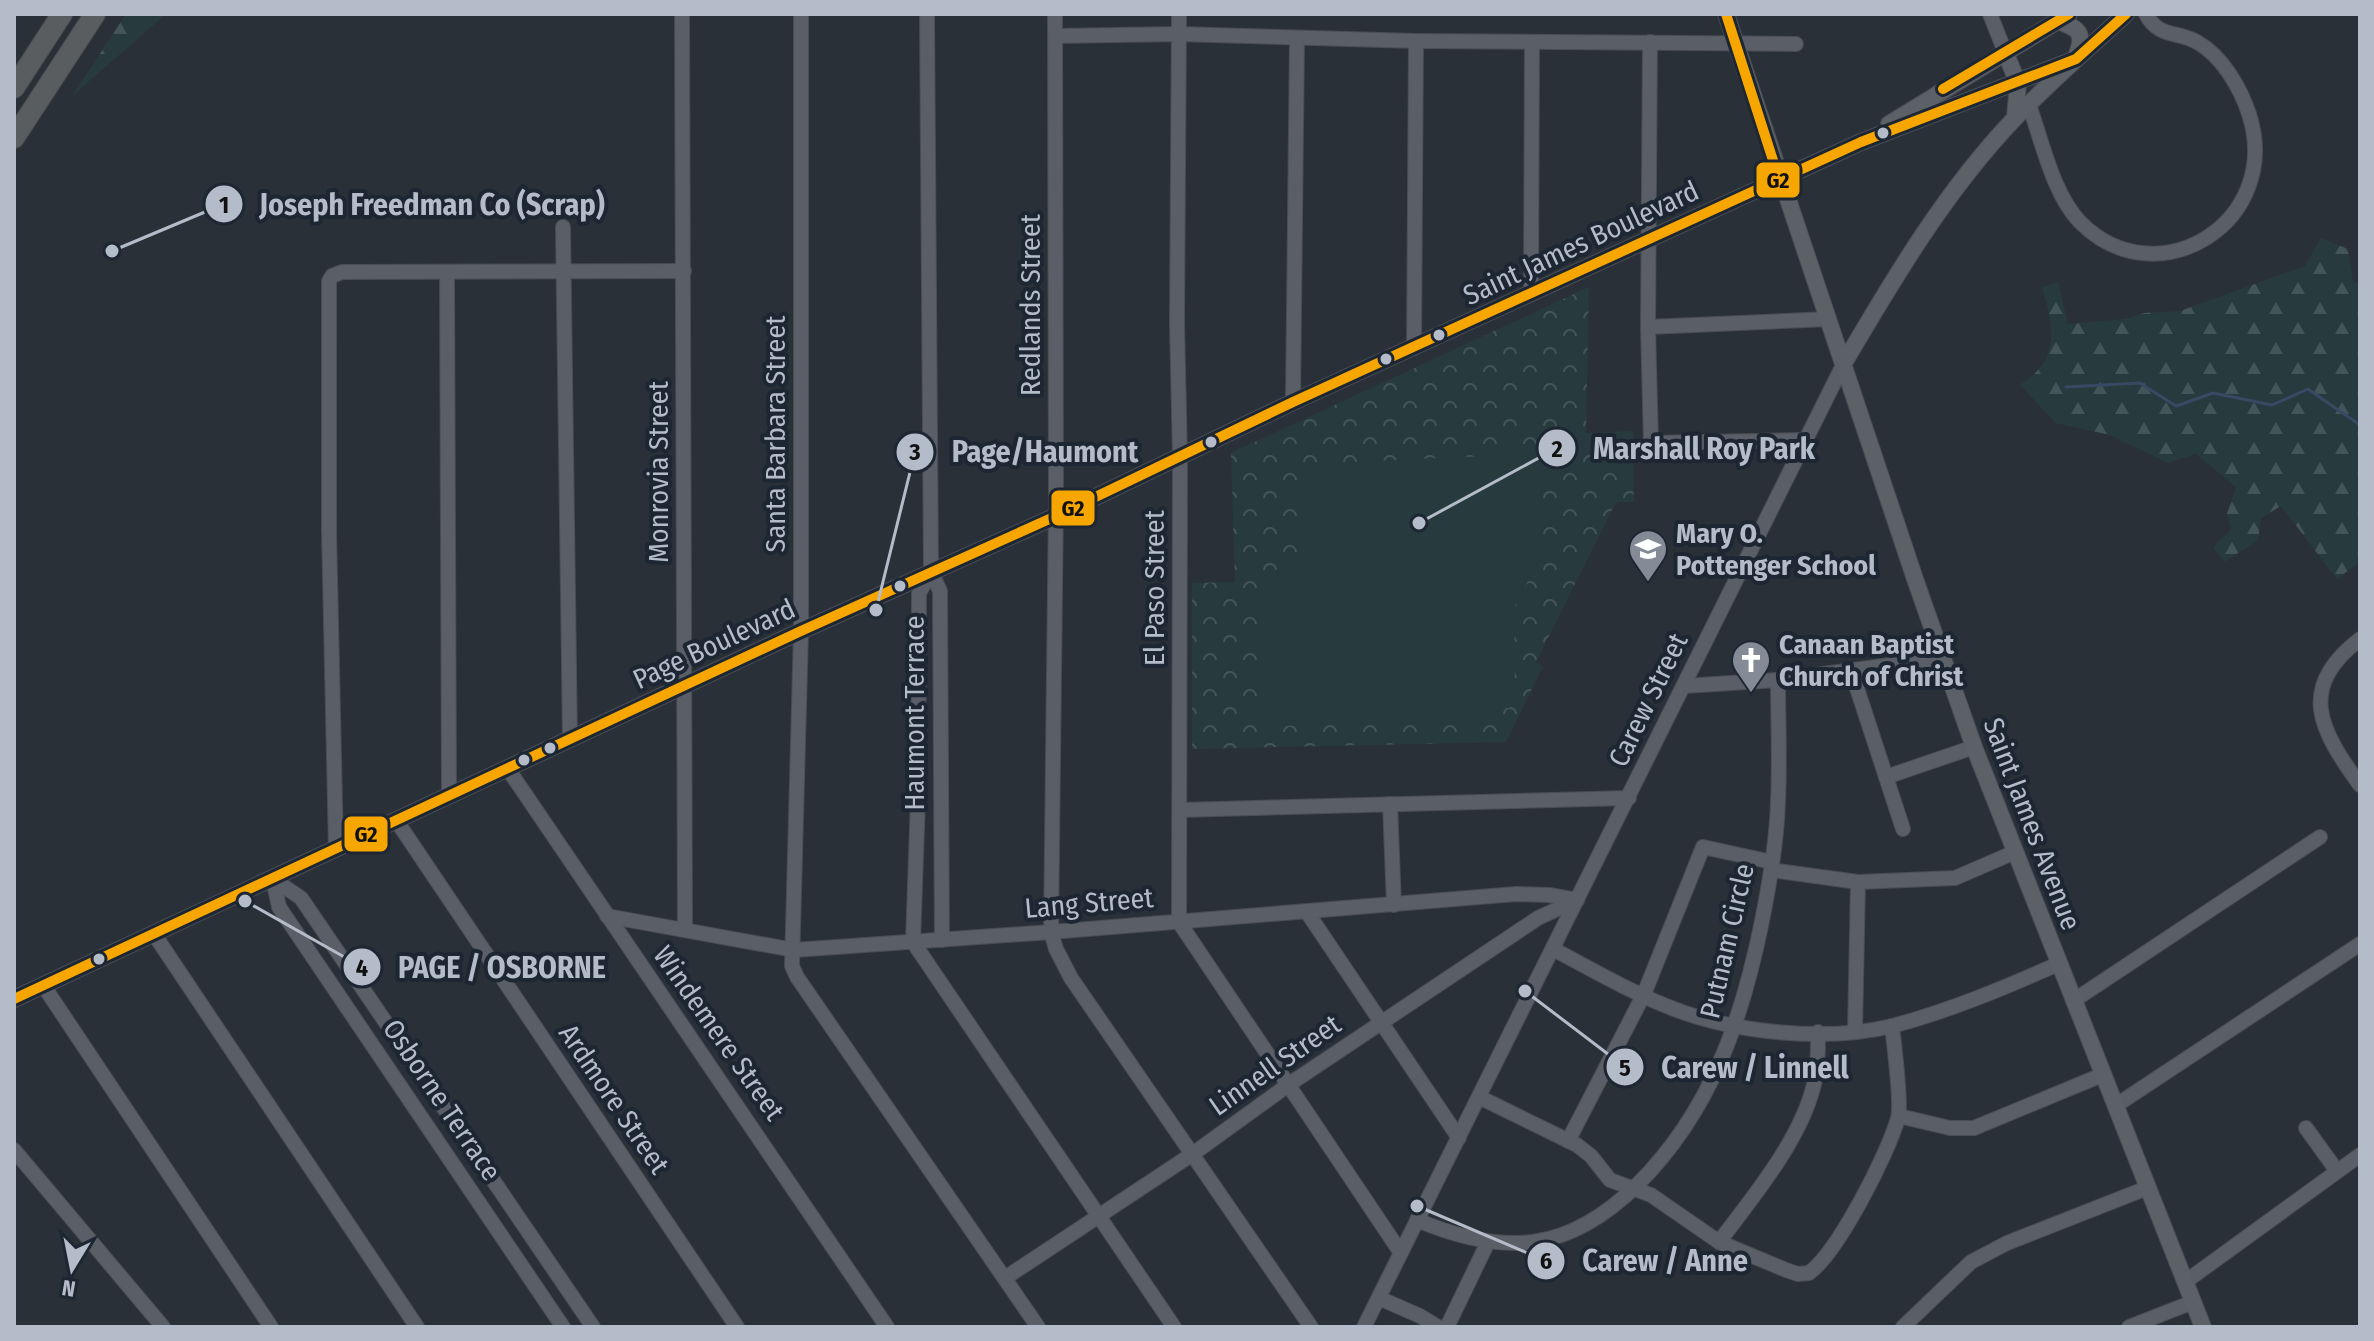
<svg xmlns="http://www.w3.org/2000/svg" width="2374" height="1341" font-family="'Fira Sans Condensed',sans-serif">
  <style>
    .forest { fill: url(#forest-firs) }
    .park { fill: url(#park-crowns) }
    .garden { fill: #273a3e }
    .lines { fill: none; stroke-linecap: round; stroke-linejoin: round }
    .stream { stroke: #384963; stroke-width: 3 }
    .minor-casing { stroke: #484c53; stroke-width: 16 }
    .major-casing { stroke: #484c55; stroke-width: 18 }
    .highway-casing { stroke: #474c53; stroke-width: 22 }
    .minor { stroke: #5a5e66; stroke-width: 14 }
    .major { stroke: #5c6168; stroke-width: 16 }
    .highway { stroke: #5a5d60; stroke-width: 20 }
    .bus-1-casing { stroke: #1d2633; stroke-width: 16 }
    .bus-1 { stroke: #f7a600; stroke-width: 10 }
    .bus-dot { fill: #b4bcc9; stroke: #1d2633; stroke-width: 3 }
    .labels { text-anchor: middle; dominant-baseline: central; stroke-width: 8; stroke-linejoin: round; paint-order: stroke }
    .street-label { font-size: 28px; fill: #b4bcc9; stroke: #1d2633 }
    .poi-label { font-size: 28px; font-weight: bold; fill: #b4bcc9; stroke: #1d2633; text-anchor: start }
    .leader { fill: none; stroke: #b4bcc9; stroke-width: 3 }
    .callout-dot { fill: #b4bcc9; stroke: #1d2633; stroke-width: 3 }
    .mark-label { font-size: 24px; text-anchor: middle; font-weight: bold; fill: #111 }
    .callout-label { font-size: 30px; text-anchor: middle; font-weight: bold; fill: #b4bcc9; stroke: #1d2633; stroke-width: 8; stroke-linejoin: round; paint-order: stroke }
    .line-badge { stroke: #1d2633; stroke-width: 3 }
    .pale-badge-label { font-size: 22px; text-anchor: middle; font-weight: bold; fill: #111 }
  </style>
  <defs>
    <pattern id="forest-firs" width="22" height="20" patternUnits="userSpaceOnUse" patternTransform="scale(2)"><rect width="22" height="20" fill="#273a3e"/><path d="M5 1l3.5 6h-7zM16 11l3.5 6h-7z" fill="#445559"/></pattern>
    <pattern id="park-crowns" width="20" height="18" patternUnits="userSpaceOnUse" patternTransform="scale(2)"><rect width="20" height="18" fill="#273a3e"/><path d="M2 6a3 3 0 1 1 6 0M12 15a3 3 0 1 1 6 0" fill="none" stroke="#445559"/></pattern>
  </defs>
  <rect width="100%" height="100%" fill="#2a3038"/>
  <g class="forest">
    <path d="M126 14H166L72 96Z"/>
    <path d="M2321 238 2348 249 2353 281 2360 284V562L2337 579 2281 506 2261 518 2258 540 2224 562 2213 547 2231 530 2227 514 2236 487 2196 454 2168 463 2110 435 2056 423 2020 385C2061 359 2054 328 2042 287L2058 282 2068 324 2125 319 2144 313 2180 311 2305 266Z"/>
  </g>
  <path class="park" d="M1589 287 1586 433 1633 431 1634 502H1616L1536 662 1543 666 1506 742 1192 749V583L1235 582 1231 453Z"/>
  <path class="garden" d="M1531 454 1542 464 1540 558 1514 608 1515 703 1509 708H1501L1474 722 1273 726 1260 714V596L1301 547 1300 472 1308 464Z"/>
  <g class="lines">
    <path class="stream" d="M2066 387 2140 383 2176 406 2213 393 2272 405 2308 389 2360 425"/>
    <g class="minor-casing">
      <g id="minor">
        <path d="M682 14 685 930"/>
        <path d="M801 14V631L792 966 797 977 1038 1327"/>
        <path d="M927 14 931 572 940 591 942 940"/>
        <path d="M1055 14 1056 501 1051 932 1056 949 1071 978 1311 1327"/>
        <path d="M1179 14 1177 323 1180 458 1179 922 1401 1253"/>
        <path d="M1990 14 2005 52"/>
        <path d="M1055 36 1179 34 1416 41 1796 44"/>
        <path d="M1650 42 1648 327 1651 443 1804 440"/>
        <path d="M2029 105C2042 141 2053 194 2080 222 2157 300 2284 222 2249 114 2240 87 2222 56 2197 42 2178 31 2158 38 2146 14"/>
        <path d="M563 227 570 740"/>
        <path d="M447 274 449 794"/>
        <path d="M1531 294 1532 42"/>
        <path d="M1648 327 1829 319"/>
        <path d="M1414 348 1416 41"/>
        <path d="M1293 402 1297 38"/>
        <path d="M931 572 919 593 918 799 913 942 1174 1327"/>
        <path d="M2360 639C2296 688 2320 730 2360 785"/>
        <path d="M1851 670 1903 829"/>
        <path d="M1684 686 1778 680 1942 658"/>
        <path d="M508 769 887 1327"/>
        <path d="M1886 777 1974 747"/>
        <path d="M1390 804 1394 905"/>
        <path d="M1180 810 1629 798"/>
        <path d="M396 820 737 1327"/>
        <path d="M336 849 329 531V281L332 276 342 272 684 271"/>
        <path d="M1771 870 1858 882 1955 878 2015 852"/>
        <path d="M273 879 301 898 593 1327"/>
        <path d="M273 879 279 907 563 1327"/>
        <path d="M1307 912 1459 1138"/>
        <path d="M607 916 794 950 1051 932 1516 894 1549 895 1577 900"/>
        <path d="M154 934 417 1327"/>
        <path d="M1553 949C1593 970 1632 993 1674 1009 1737 1033 1826 1042 1892 1026 1949 1011 2004 988 2058 964"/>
        <path d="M43 985 271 1327"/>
        <path d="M2073 1001 2320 837"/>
        <path d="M1855 1031 1858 882"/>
        <path d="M1479 1097 1577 1145 1591 1156 1610 1180 1651 1195 1719 1242 1786 1270 1798 1274 1809 1273C1838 1252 1888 1154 1898 1118 1902 1103 1894 1045 1892 1026"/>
        <path d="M2115 1106 2360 944"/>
        <path d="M1899 1116 1950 1128H1974L2102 1075"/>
        <path d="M2306 1128 2337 1171"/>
        <path d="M1568 1141 1644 994 1703 847 1772 862"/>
        <path d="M14 1150 163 1327"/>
        <path d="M1417 1220C1505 1257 1568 1253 1638 1184 1711 1111 1742 1020 1762 921 1770 881 1777 841 1778 801 1780 761 1778 720 1778 680"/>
        <path d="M1719 1242C1752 1198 1799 1142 1813 1088 1818 1070 1818 1051 1818 1032"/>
        <path d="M1005 1278 1194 1153 1288 1085 1538 918 1577 900"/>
        <path d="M2185 1282 2360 1155"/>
        <path d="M1379 1298 1420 1316 1438 1327"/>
        <path d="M1364 1327 1844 363"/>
        <path d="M1447 1327 1488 1242"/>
        <path d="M1903 1327 1971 1262 2007 1243 2147 1188"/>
        <path d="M2129 1327 2193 1302"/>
      </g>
    </g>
    <g class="major-casing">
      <g id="major">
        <path d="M1726 14 1915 579 1974 747 2203 1327"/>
        <path d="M2058 21C2080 29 2085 33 2076 57"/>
        <path d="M2005 52 2018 83 2015 118"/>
        <path d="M1889 124 2069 14"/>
        <path d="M1844 363C1894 278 1946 190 2015 118 2050 82 2088 48 2126 14"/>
        <path d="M14 999 801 631 1056 516 1293 402 1861 142 2076 59"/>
      </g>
    </g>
    <g class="highway-casing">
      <g id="highway">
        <path d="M14 88 62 14"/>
        <path d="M14 138 95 14"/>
      </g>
    </g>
    <use href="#minor" class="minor"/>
    <use href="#major" class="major"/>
    <use href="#highway" class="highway"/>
    <g class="bus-1-casing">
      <g id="bus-1">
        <path d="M1726 14 1779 179"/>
        <path d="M1943 89 2069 14"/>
        <path d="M14 999 801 631 1056 516 1293 402 1861 142 2076 59 2126 14"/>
      </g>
    </g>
    <use href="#bus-1" class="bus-1"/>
  </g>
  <defs>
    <g id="school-pin" transform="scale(2)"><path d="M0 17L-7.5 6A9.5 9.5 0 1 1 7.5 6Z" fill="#848b96" stroke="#1d2633"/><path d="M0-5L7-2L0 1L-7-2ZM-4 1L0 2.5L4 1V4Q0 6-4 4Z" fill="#fff"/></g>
    <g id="church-pin" transform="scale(2)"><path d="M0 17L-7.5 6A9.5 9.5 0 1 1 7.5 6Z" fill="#848b96" stroke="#1d2633"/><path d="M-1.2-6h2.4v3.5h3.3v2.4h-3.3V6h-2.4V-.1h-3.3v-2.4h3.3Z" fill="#fff"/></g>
  </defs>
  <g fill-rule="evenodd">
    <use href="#school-pin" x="1648" y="549"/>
    <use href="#church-pin" x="1751" y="660"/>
  </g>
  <g class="bus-dot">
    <circle cx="1883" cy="133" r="7"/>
    <circle cx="1439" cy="335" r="7"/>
    <circle cx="1386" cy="359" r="7"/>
    <circle cx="1211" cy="442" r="7"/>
    <circle cx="900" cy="586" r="7"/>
    <circle cx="550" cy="748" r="7"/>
    <circle cx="524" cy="760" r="7"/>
    <circle cx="99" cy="959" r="7"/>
  </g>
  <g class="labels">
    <g class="street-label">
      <text transform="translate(1581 243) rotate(-25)">Saint James Boulevard</text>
      <text transform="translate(1030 305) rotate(-90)">Redlands Street</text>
      <text transform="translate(775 434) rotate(-90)">Santa Barbara Street</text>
      <text transform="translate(658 472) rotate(-90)">Monrovia Street</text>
      <text transform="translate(1154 588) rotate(-90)">El Paso Street</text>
      <text transform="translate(714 644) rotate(-25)">Page Boulevard</text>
      <text transform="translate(1648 700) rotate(-64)">Carew Street</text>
      <text transform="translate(914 713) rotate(-90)">Haumont Terrace</text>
      <text transform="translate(2032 824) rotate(69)">Saint James Avenue</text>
      <text transform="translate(1089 903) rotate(-5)">Lang Street</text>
      <text transform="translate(1727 941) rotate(-77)">Putnam Circle</text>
      <text transform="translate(719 1033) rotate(55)">Windemere Street</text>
      <text transform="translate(1275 1065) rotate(-35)">Linnell Street</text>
      <text transform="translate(614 1099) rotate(56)">Ardmore Street</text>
      <text transform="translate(442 1100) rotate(56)">Osborne Terrace</text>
    </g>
    <g class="poi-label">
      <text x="1676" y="533">Mary O.<tspan x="1676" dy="32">Pottenger School</tspan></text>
      <text x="1779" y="644">Canaan Baptist<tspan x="1779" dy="32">Church of Christ</tspan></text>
    </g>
  </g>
  <path class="leader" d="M112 251L224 204M1419 523L1557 448M876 610L915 452M245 901L362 967M1525 991L1625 1067M1417 1206L1546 1261"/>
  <g class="callout-dot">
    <circle cx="112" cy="251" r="8"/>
    <circle cx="1419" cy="523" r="8"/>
    <circle cx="876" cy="610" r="8"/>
    <circle cx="245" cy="901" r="8"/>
    <circle cx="1525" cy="991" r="8"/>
    <circle cx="1417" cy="1206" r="8"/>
    <circle cx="224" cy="204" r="20"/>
    <circle cx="1557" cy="448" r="20"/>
    <circle cx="915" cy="452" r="20"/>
    <circle cx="362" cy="967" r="20"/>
    <circle cx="1625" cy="1067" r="20"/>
    <circle cx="1546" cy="1261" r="20"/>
  </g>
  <g class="mark-label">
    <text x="224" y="213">1</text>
    <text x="1557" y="457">2</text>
    <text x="915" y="460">3</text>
    <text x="362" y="976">4</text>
    <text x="1625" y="1076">5</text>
    <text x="1546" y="1269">6</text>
  </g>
  <g class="callout-label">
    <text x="432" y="215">Joseph Freedman Co (Scrap)</text>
    <text x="1704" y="459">Marshall Roy Park</text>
    <text x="1045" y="462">Page/Haumont</text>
    <text x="502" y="978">PAGE / OSBORNE</text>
    <text x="1755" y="1078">Carew / Linnell</text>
    <text x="1665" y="1271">Carew / Anne</text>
  </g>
  <g class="line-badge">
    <rect x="1755" y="161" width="46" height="38" rx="8" fill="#f7a600"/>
    <rect x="1050" y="489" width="46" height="38" rx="8" fill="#f7a600"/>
    <rect x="343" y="815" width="46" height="38" rx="8" fill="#f7a600"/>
  </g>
  <g class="pale-badge-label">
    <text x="1778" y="188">G2</text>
    <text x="1073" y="516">G2</text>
    <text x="366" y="842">G2</text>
  </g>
  <rect width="2374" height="1341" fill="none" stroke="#b4bcc9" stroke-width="32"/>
  <g transform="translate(72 1269) rotate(190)" stroke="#1d2633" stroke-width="6" paint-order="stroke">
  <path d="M0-6L14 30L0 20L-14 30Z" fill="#b4bcc9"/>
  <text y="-12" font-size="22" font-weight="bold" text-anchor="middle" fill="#b4bcc9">N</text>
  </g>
</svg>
